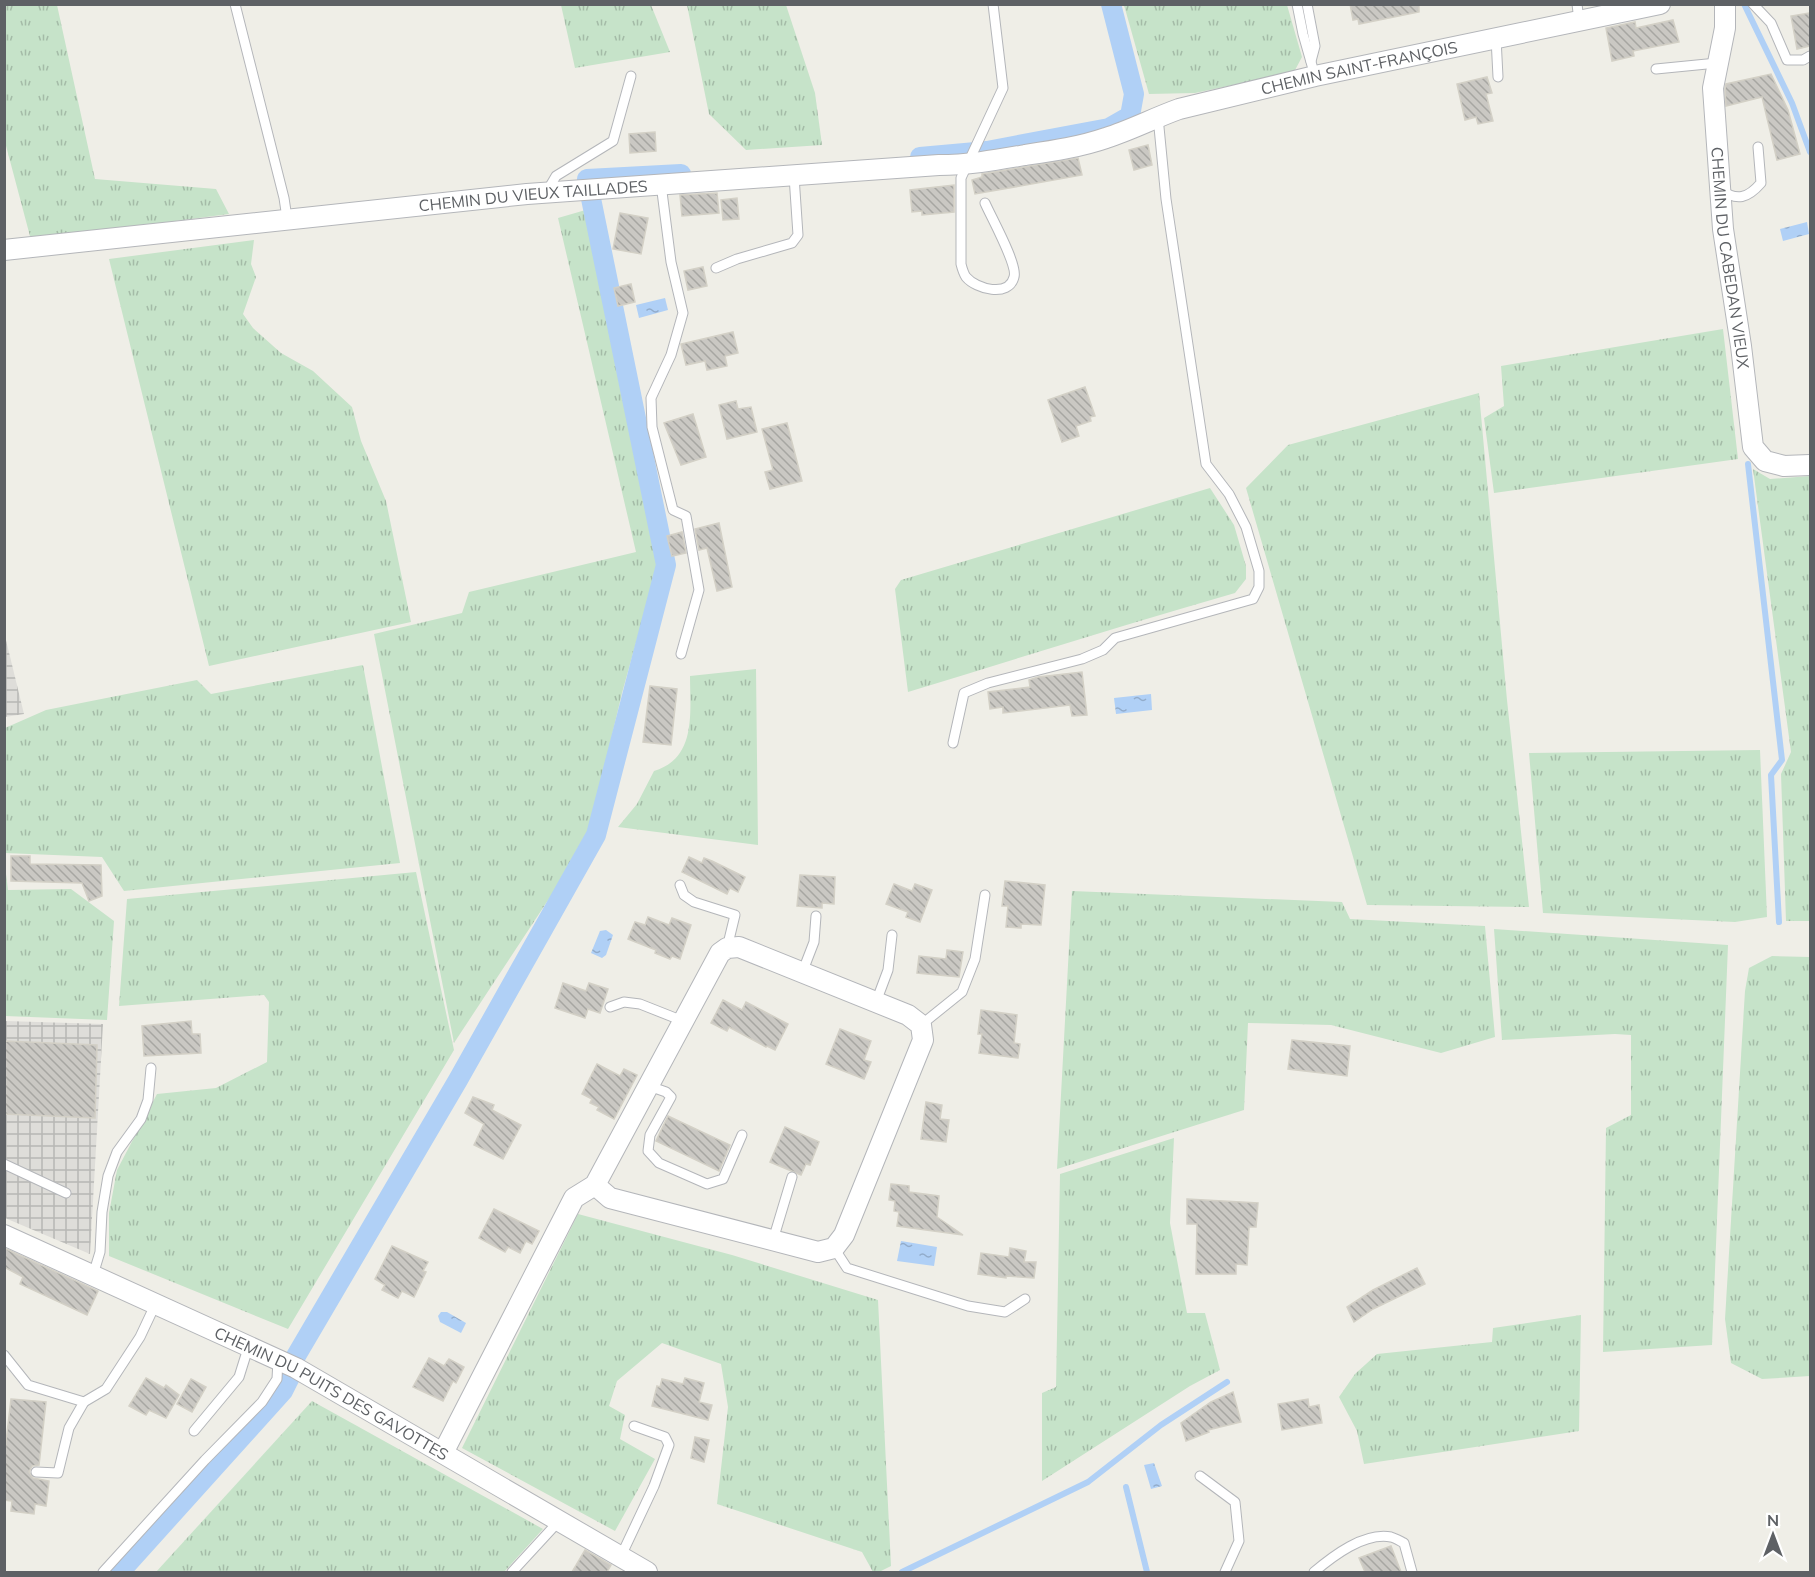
<svg xmlns="http://www.w3.org/2000/svg" width="1815" height="1577" font-family="Mulish,sans-serif">
  <style>
    .industrial { fill: url(#industrial-grid) }
    .grass { fill: url(#grass-tufts) }
    .water { fill: url(#water-ripples) }
    .lines { fill: none; stroke-linecap: round; stroke-linejoin: round }
    .stream { stroke: #b0d0f6; stroke-width: 6 }
    .canal { stroke: #b0d0f6; stroke-width: 20 }
    .building { fill: url(#building-back-hatch); stroke: #d3d0c6; stroke-width: 1.5 }
    .service-casing { stroke: #b4b6ba; stroke-width: 11 }
    .minor-casing { stroke: #b4b6ba; stroke-width: 22 }
    .service { stroke: #fff; stroke-width: 9 }
    .minor { stroke: #fff; stroke-width: 20 }
    .labels { text-anchor: middle; dominant-baseline: central; stroke-width: 5; stroke-linejoin: round; paint-order: stroke }
    .street-label { font-size: 16px; fill: #5e6165; stroke: #fff }
  </style>
  <defs>
    <pattern id="industrial-grid" width="8" height="8" patternUnits="userSpaceOnUse" patternTransform="scale(1.5)"><rect width="8" height="8" fill="#deddd9"/><path d="M0 4h8M4 0v8" fill="none" stroke="#b7b7b4"/></pattern>
    <pattern id="grass-tufts" width="24" height="20" patternUnits="userSpaceOnUse" patternTransform="scale(1.5)"><rect width="24" height="20" fill="#c6e3c9"/><path d="M3 7l-1-3M5 7V3M7 7l1-3M15 17l-1-3M17 17v-4M19 17l1-3" fill="none" stroke="#a4bba7"/></pattern>
    <pattern id="water-ripples" width="26" height="14" patternUnits="userSpaceOnUse" patternTransform="scale(1.5)"><rect width="26" height="14" fill="#b0d0f6"/><path d="M2 4q2-2 4 0t4 0M15 11q2-2 4 0t4 0" fill="none" stroke="#92accb"/></pattern>
    <pattern id="building-back-hatch" width="6" height="6" patternUnits="userSpaceOnUse" patternTransform="scale(1.5)"><rect width="6" height="6" fill="#cac8c3"/><path d="M-1 5l2 2M0 0l6 6M5-1l2 2" fill="none" stroke="#a7a6a2"/></pattern>
  </defs>
  <rect width="100%" height="100%" fill="#efeee7"/>
  <g class="industrial">
    <path d="M5 636 24 714 5 717H4Z"/>
    <path d="M5 1021 103 1024 90 1254 5 1218Z"/>
  </g>
  <g class="grass">
    <path d="M4 5H57L95 179 216 189 229 214 31 240 5 142Z"/>
    <path d="M561 5H651L670 52 575 68Z"/>
    <path d="M687 5H786L815 93 822 145 746 150 709 114Z"/>
    <path d="M1124 5H1287L1302 57 1294 72 1195 93 1149 94Z"/>
    <path d="M589 209 659 560 622 693 587 841 454 1043 374 634 462 613 469 592 636 552 558 218Z"/>
    <path d="M254 240 251 264 256 277 243 314 253 328 281 353 313 371 352 407 361 441 386 501 411 622 209 666 109 259Z"/>
    <path d="M1723 329 1738 459 1494 493 1484 418 1504 406 1501 366Z"/>
    <path d="M1479 393 1507 700 1529 907 1367 905 1246 488 1288 445Z"/>
    <path d="M1753 469 1770 479 1810 476V921H1786L1781 774 1791 752Z"/>
    <path d="M1210 488 1234 525 1246 566V579L1235 593C1126 624 1017 659 908 692L895 589 901 580Z"/>
    <path d="M363 665 400 863 124 891 102 857 5 853V728L46 710 197 680 211 694Z"/>
    <path d="M756 669 758 845 618 827 637 804 654 771C697 758 690 712 690 676Z"/>
    <path d="M1760 750 1767 917 1735 922 1543 913 1529 753Z"/>
    <path d="M5 866 8 890 71 889 114 921 107 1020 5 1016Z"/>
    <path d="M416 872 454 1050 288 1329 109 1256V1213L117 1170 157 1094 216 1088 267 1062 269 1002 264 995 119 1006 127 899Z"/>
    <path d="M1072 891 1342 902 1350 919 1485 926 1495 1037 1441 1053 1331 1025 1248 1023 1244 1110 1057 1169Z"/>
    <path d="M1494 929 1728 945 1712 1345 1603 1352 1606 1128 1631 1115V1035L1615 1034 1502 1040Z"/>
    <path d="M1772 956 1810 957V1376L1762 1379 1731 1363 1725 1319 1745 991 1749 968Z"/>
    <path d="M1174 1138 1170 1223 1187 1313H1205L1220 1370 1190 1386 1042 1481V1393L1056 1387 1060 1174Z"/>
    <path d="M578 1214 732 1255 878 1300 891 1566 879 1572H873L862 1552 717 1504 728 1407 721 1364 662 1343 617 1381 609 1406 625 1415 620 1439 655 1459 615 1531 462 1448Z"/>
    <path d="M1581 1315 1579 1431 1364 1464 1357 1431 1339 1397 1355 1374 1377 1354 1492 1342 1493 1328Z"/>
    <path d="M312 1401 543 1529 504 1572H156Z"/>
  </g>
  <g class="water">
    <path d="M1807 222 1809 234 1783 241 1780 229Z"/>
    <path d="M665 298 668 310 639 318 636 305Z"/>
    <path d="M1151 694 1152 710 1116 714 1114 698Z"/>
    <path d="M606 930 613 935 606 955 602 958 591 953 600 931Z"/>
    <path d="M901 1241 937 1247 934 1266 897 1261Z"/>
    <path d="M441 1312H447L466 1323 461 1333 440 1322 438 1316Z"/>
    <path d="M1154 1463 1162 1486 1151 1489 1144 1465Z"/>
  </g>
  <g class="lines">
    <g class="stream">
      <path d="M1744 4 1792 103 1810 152"/>
      <path d="M1748 464 1782 760 1771 775 1779 922"/>
      <path d="M1126 1487 1147 1572"/>
      <path d="M902 1572 1088 1482 1161 1425 1227 1382"/>
    </g>
    <g class="canal">
      <path d="M920 157 987 151 1109 128 1130 116 1134 94 1111 4"/>
      <path d="M120 1572 283 1391 291 1375 296 1356 458 1080 596 835 666 565 587 179 681 174"/>
    </g>
  </g>
  <g class="building">
    <path d="M1350 4H1419V12L1359 24 1358 19 1353 20Z"/>
    <path d="M1810 13V46L1797 49 1791 16Z"/>
    <path d="M1673 20 1679 42 1633 51 1634 56 1612 61 1606 28 1635 22 1636 28Z"/>
    <path d="M1771 74 1788 110 1800 154 1777 160 1762 97 1726 106 1725 89 1726 84Z"/>
    <path d="M1487 77 1492 93 1486 94 1493 121 1478 124 1476 117 1465 120 1457 84Z"/>
    <path d="M655 132 656 151 630 153 629 134Z"/>
    <path d="M1148 145 1152 165 1134 170 1129 150Z"/>
    <path d="M1078 158 1082 175 975 194 972 180 982 177V174Z"/>
    <path d="M954 185V212L922 215V211L912 212 910 190Z"/>
    <path d="M717 193 719 213 682 216 680 195Z"/>
    <path d="M737 198 739 219 723 220 721 200Z"/>
    <path d="M620 213 648 218 641 254 613 249Z"/>
    <path d="M703 267 707 286 688 290 684 271Z"/>
    <path d="M631 284 635 302 618 306 614 288Z"/>
    <path d="M733 332 738 353 725 356 727 366 707 370 705 361 686 365 681 344Z"/>
    <path d="M1085 387 1095 416 1090 417 1091 421 1076 426 1079 436 1062 442 1048 400Z"/>
    <path d="M736 401 738 409 751 407 757 432 727 439 719 405Z"/>
    <path d="M693 414 706 457 681 465 664 423Z"/>
    <path d="M787 423 802 481 770 489 765 472 773 470 762 429Z"/>
    <path d="M719 523 732 587 717 591 707 548 699 550 695 529Z"/>
    <path d="M682 532 686 553 672 556 667 536Z"/>
    <path d="M1082 672 1087 715 1072 716 1070 705 1003 713V707L990 709 988 692 1030 687 1029 680 1038 677Z"/>
    <path d="M650 686 677 689 671 745 643 742Z"/>
    <path d="M11 856H30V864L101 865 102 896 89 901 82 883 11 881Z"/>
    <path d="M689 857 702 863 704 858 712 861 745 877 738 892 730 888 727 894 682 872Z"/>
    <path d="M800 875 835 877 834 904 822 903V908L797 906Z"/>
    <path d="M1005 881 1045 885 1041 925 1021 924V928L1006 927 1008 906H1002Z"/>
    <path d="M894 884 912 891 915 884 932 890 920 922 906 917 908 912 886 904Z"/>
    <path d="M648 917 669 925 672 918 691 925 680 959 672 956 670 959 655 953 656 950 628 939 635 922 645 925Z"/>
    <path d="M947 950 963 952 959 977 917 973 919 956 946 959Z"/>
    <path d="M563 983 586 991 589 983 608 989 600 1013 588 1009 585 1018 555 1008Z"/>
    <path d="M723 1000 742 1010 746 1002 788 1024 775 1050 767 1046 766 1047 729 1027 727 1031 711 1023Z"/>
    <path d="M981 1010 1017 1015 1014 1043 1020 1044 1018 1058 979 1053 982 1034H978Z"/>
    <path d="M191 1021 192 1034H200L201 1053 144 1056 142 1026Z"/>
    <path d="M840 1029 871 1041 864 1060 871 1062 864 1079 826 1064Z"/>
    <path d="M1292 1040 1350 1046 1347 1076 1288 1069Z"/>
    <path d="M4 1041 97 1045 95 1118 4 1114Z"/>
    <path d="M597 1064 620 1076 624 1069 637 1075 614 1119 597 1110 599 1107 590 1103 592 1099 582 1094Z"/>
    <path d="M473 1097 494 1105 492 1110 521 1125 503 1159 474 1145 484 1124 465 1113Z"/>
    <path d="M926 1102 942 1105 940 1119 949 1120 946 1142 921 1139Z"/>
    <path d="M668 1116 730 1145 719 1171 656 1141Z"/>
    <path d="M785 1127 819 1142 810 1165 806 1164 801 1175 770 1162Z"/>
    <path d="M891 1184 909 1186V1192L939 1196 937 1217 963 1235 897 1226 899 1212 894 1211 895 1201 889 1200Z"/>
    <path d="M1187 1199 1258 1203 1256 1227H1249L1247 1265 1236 1264V1274H1196L1197 1224H1187Z"/>
    <path d="M494 1209 539 1231 532 1244 526 1241 520 1253 508 1247 505 1252 479 1238Z"/>
    <path d="M392 1246 428 1262 423 1271 426 1272 414 1297 402 1291 398 1298 382 1290 385 1285 375 1279Z"/>
    <path d="M4 1248 98 1291 87 1315 20 1284 23 1277 4 1267Z"/>
    <path d="M1010 1248 1026 1251 1024 1262H1036L1034 1278 1006 1276V1278L978 1274 981 1253 1009 1257Z"/>
    <path d="M1417 1268 1425 1284 1373 1309 1354 1322 1347 1307 1373 1290Z"/>
    <path d="M429 1358 444 1366 449 1359 464 1367 456 1383 453 1381 443 1401 413 1387Z"/>
    <path d="M146 1378 164 1388 166 1385 179 1395 166 1418 149 1410 146 1415 129 1406Z"/>
    <path d="M685 1378 704 1383 699 1402 712 1405 708 1420 652 1406 657 1386 660 1387 662 1379 683 1384Z"/>
    <path d="M191 1379 206 1387 192 1412 177 1404Z"/>
    <path d="M1233 1392 1241 1422 1208 1430 1209 1432 1186 1441 1181 1423 1211 1402Z"/>
    <path d="M11 1399 46 1402 39 1465 32 1466 29 1472 33 1478 49 1481 46 1506 35 1504 34 1514 11 1511 12 1501 4 1500V1459Z"/>
    <path d="M1308 1399 1309 1407 1319 1405 1322 1423 1282 1430 1278 1404Z"/>
    <path d="M695 1437 709 1440 704 1462 691 1458Z"/>
    <path d="M1391 1546 1401 1572H1365L1359 1558Z"/>
    <path d="M585 1550 611 1565 607 1572H572Z"/>
  </g>
  <g class="lines">
    <g class="service-casing">
      <g id="service">
        <path d="M235 4 284 198 287 218"/>
        <path d="M1297 4 1303 34 1315 76"/>
        <path d="M1307 4 1315 46 1311 61"/>
        <path d="M1577 4 1579 21"/>
        <path d="M1753 4 1771 23 1787 60H1803L1810 56"/>
        <path d="M1496 38 1498 77"/>
        <path d="M1656 69 1717 63"/>
        <path d="M661 184 671 262 683 313 671 355 651 398 652 427 673 510 686 516 699 590 681 654"/>
        <path d="M1720 189C1737 202 1748 198 1761 183L1758 147"/>
        <path d="M546 193 556 176 613 141 631 76"/>
        <path d="M985 203C991 217 1018 265 1014 277 1009 298 976 289 966 277 964 274 962 268 961 264V178L1003 88 993 4"/>
        <path d="M716 268 737 259 792 243 798 235 794 176"/>
        <path d="M953 743 964 693 988 683 1082 659 1103 650 1115 638 1253 599 1259 587V571L1246 527 1229 494 1206 464 1166 199 1158 117"/>
        <path d="M680 885 684 895 694 902 735 915 727 948"/>
        <path d="M802 973 814 942 816 916"/>
        <path d="M876 1002 888 970 892 935"/>
        <path d="M610 1007 624 1002 640 1004 683 1021"/>
        <path d="M921 1025 962 992 975 959 985 895"/>
        <path d="M649 1086 666 1092 671 1097 650 1135 648 1151 659 1163 707 1184 723 1179 742 1135"/>
        <path d="M4 1164 66 1193"/>
        <path d="M773 1240 792 1177"/>
        <path d="M834 1248 847 1268 968 1306 1005 1312 1025 1299"/>
        <path d="M93 1275 100 1252 102 1212 108 1176 117 1152 141 1119 148 1100 151 1068"/>
        <path d="M4 1355 28 1385 84 1402 106 1389 140 1337 156 1303"/>
        <path d="M194 1431 239 1377 249 1345"/>
        <path d="M36 1472 58 1473 69 1428 84 1402"/>
        <path d="M1200 1476 1235 1502 1239 1541 1225 1572"/>
        <path d="M621 1556 654 1486 669 1445 665 1437 634 1426"/>
        <path d="M103 1572 205 1460 262 1402 277 1379 278 1360"/>
        <path d="M512 1572 559 1521"/>
        <path d="M1314 1572C1333 1556 1364 1532 1391 1537 1395 1538 1400 1541 1404 1543L1412 1572"/>
      </g>
    </g>
    <g class="minor-casing">
      <g id="minor">
        <path id="s1" d="M1725 4V28L1713 88 1723 229 1741 346 1753 447 1765 461 1784 466 1810 465"/>
        <path id="s2" d="M4 250 527 194 939 165C968 165 996 160 1025 155 1052 151 1080 147 1106 138 1131 130 1154 118 1179 109L1315 76 1660 4"/>
        <path id="s3" d="M4 1235 296 1368 647 1572"/>
        <path d="M443 1453 574 1198 595 1185 720 953 727 948 739 947 908 1015 921 1025 923 1040 844 1235 834 1248 818 1252 610 1198 595 1185"/>
      </g>
    </g>
    <use href="#service" class="service"/>
    <use href="#minor" class="minor"/>
  </g>
  <g class="labels">
    <g class="street-label">
      <text stroke="none"><textPath href="#s2" startOffset="1372">CHEMIN SAINT-FRANÇOIS</textPath></text>
      <text stroke="none"><textPath href="#s2" startOffset="532">CHEMIN DU VIEUX TAILLADES</textPath></text>
      <text stroke="none"><textPath href="#s1" startOffset="256">CHEMIN DU CABEDAN VIEUX</textPath></text>
      <text stroke="none"><textPath href="#s3" startOffset="364">CHEMIN DU PUITS DES GAVOTTES</textPath></text>
    </g>
  </g>
  <rect width="1815" height="1577" fill="none" stroke="#5e6165" stroke-width="12"/>
  <g transform="translate(1773 1535)" stroke="#ffffff" stroke-width="4.5" paint-order="stroke">
  <path d="M0-4.5L10 22L0 15L-10 22Z" fill="#5e6165"/>
  <text y="-9" font-size="16" font-weight="bold" text-anchor="middle" fill="#5e6165">N</text>
  </g>
</svg>
